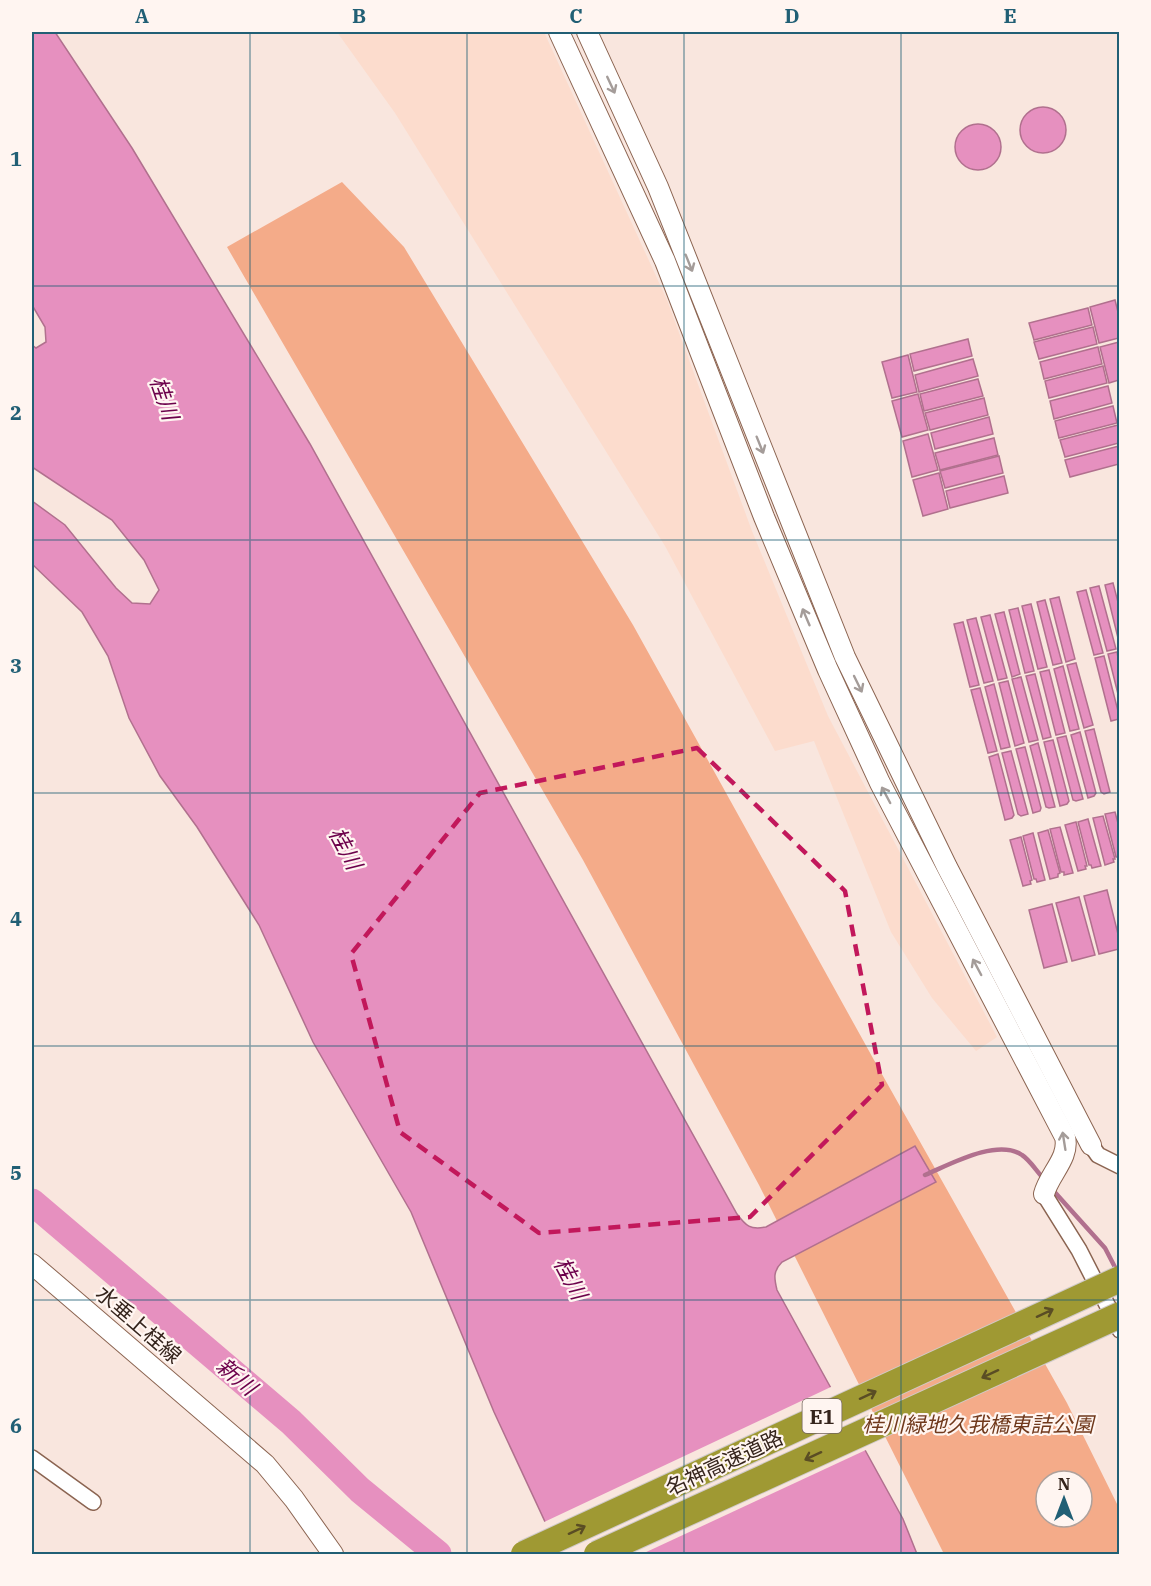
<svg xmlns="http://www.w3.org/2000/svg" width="1151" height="1586" font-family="'IBM Plex Serif','Noto Sans JP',serif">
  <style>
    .built { fill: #fcdccd }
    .green { fill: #f4ab89; fill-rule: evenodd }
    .water { fill: #e690bf; stroke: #b1708e; stroke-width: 1.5 }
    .pier { fill: #f9e6de }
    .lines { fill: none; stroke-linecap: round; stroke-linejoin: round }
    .stream { stroke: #b1708e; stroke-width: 4.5 }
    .river { stroke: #e690bf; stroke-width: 27 }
    .street-casing { stroke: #8b6451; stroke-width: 18 }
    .secondary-casing { stroke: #8b6451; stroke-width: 22 }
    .street { stroke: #fff; stroke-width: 15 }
    .secondary { stroke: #fff; stroke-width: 20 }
    .highway-bridge-casing { stroke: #cfcac9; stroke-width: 28; stroke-linecap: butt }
    .highway-bridge { stroke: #9f9933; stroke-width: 26 }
    .oneway { stroke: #a49c99 }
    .oneway2 { stroke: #5a4d24 }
    .marked { fill: none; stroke: #c2185b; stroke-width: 4.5; stroke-dasharray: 12 8; stroke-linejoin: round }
    .grid { fill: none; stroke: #215f75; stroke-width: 1.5; stroke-opacity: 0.55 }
    .labels { text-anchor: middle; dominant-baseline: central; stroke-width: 4.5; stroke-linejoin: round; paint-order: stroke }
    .shield { fill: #fff5f1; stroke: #72635c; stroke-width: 1.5 }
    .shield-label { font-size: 20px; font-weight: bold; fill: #35241c }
    .street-label { font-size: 21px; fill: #35241c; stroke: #fff5f1 }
    .park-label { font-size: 21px; font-style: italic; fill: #70391c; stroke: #fff5f1 }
    .water-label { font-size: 22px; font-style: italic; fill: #6c014b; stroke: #fff5f1 }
    .neatline { fill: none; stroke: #215f75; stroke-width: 2 }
    .grid-label { font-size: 20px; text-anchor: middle; font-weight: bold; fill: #215f75 }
  </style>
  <rect width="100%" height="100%" fill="#f9e6de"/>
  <path class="built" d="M337 32H544L667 300 752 531 828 716 997 1037 976 1051 932 998 891 932 814 741 775 751 665 546 395 113Z"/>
  <path class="green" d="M342 182 404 247 633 625 874 1060 1067 1403 1119 1508V1554H944L759 1185 583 860 227 247ZM1046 1481H1082V1517H1046Z"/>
  <g class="water">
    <path d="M32 32H55L132 148 310 444 737 1214C746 1226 750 1230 766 1227L915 1146 936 1182 782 1262C773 1271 774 1278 777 1290L903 1519 917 1554H560L494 1412 411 1212 313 1042 259 925 197 827 160 776 129 718 108 656 82 612 32 564V501L65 525 116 588 132 603 150 604 159 590 144 560 112 520 32 467V345L36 348 46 342 45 327 32 305Z"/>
    <circle cx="1043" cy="130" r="23"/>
    <circle cx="978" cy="147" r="23"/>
    <path d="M1115 300 1119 316V338L1099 343 1090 307Z"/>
    <path d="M1088 308 1092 325 1034 340 1029 323Z"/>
    <path d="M1093 327 1097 344 1039 359 1034 342Z"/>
    <path d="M968 339 972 356 914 371 910 354Z"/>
    <path d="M1119 342V380L1109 383 1100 347Z"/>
    <path d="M1098 347 1102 364 1044 379 1040 362Z"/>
    <path d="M908 355 917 392 892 398 882 362Z"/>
    <path d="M973 359 978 376 919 392 915 375Z"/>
    <path d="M1103 366 1107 383 1049 398 1045 381Z"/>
    <path d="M978 379 983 396 924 411 920 394Z"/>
    <path d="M1108 386 1112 403 1054 419 1050 401Z"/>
    <path d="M918 394 928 430 902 437 892 401Z"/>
    <path d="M984 398 988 415 930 430 925 413Z"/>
    <path d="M1113 406 1117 423 1059 438 1055 421Z"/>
    <path d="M989 417 993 434 935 449 931 433Z"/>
    <path d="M1118 425 1119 443 1065 457 1060 440Z"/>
    <path d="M928 434 938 470 912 477 903 441Z"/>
    <path d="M994 438 998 455 940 470 935 453Z"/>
    <path d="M1119 446V464L1070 477 1065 460Z"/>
    <path d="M999 456 1003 473 945 488 940 471Z"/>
    <path d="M939 473 948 509 923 516 913 480Z"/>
    <path d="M1004 476 1008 493 950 508 946 491Z"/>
    <path d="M1113 583 1119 606V642L1105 585Z"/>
    <path d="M1099 586 1116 649 1107 651 1090 588Z"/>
    <path d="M1086 590 1103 653 1094 655 1077 592Z"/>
    <path d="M1059 597 1075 659 1066 662 1050 599Z"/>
    <path d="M1045 600 1062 663 1053 665 1037 602Z"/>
    <path d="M1031 604 1047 667 1038 669 1022 606Z"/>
    <path d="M1018 608 1034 671 1025 673 1009 610Z"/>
    <path d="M1004 612 1020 674 1012 677 995 614Z"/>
    <path d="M990 615 1007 678 998 680 981 617Z"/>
    <path d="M976 618 993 681 984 683 967 620Z"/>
    <path d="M963 622 979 685 970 687 954 624Z"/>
    <path d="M1117 652 1119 663V698L1108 654Z"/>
    <path d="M1104 656 1119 715V719L1111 721 1095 658Z"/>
    <path d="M1076 663 1093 725 1084 728 1067 665Z"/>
    <path d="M1063 666 1079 729 1070 731 1054 669Z"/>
    <path d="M1049 670 1065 733 1056 735 1040 672Z"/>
    <path d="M1035 674 1051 737 1043 739 1026 676Z"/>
    <path d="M1021 677 1038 740 1029 742 1012 679Z"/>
    <path d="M1008 681 1024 743 1015 746 999 683Z"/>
    <path d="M994 684 1010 747 1001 749 985 687Z"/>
    <path d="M980 688 997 751 988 753 971 690Z"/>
    <path d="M1094 729 1110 792 1104 794 1101 792 1085 731Z"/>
    <path d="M1080 732 1096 793 1094 796 1088 798 1071 735Z"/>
    <path d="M1066 736 1083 799 1076 801 1073 800 1057 738Z"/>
    <path d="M1053 740 1069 801 1067 804 1060 806 1044 742Z"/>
    <path d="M1038 743 1055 807 1049 808 1046 807 1030 746Z"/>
    <path d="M1025 747 1041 808 1040 811 1033 813 1016 749Z"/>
    <path d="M1011 751 1028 814 1021 816 1018 814 1002 753Z"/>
    <path d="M998 754 1014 815 1012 818 1005 820 989 757Z"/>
    <path d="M1115 812 1119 827V860V857H1116L1105 814Z"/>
    <path d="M1103 816 1115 859H1113L1114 862 1105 865 1093 818Z"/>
    <path d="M1088 819 1101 866 1092 868 1091 865H1089L1078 822Z"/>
    <path d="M1076 822 1087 866H1085L1086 869 1078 871 1065 825Z"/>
    <path d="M1060 827 1073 873 1064 875V872H1061L1050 829Z"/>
    <path d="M1048 830 1060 873 1058 874V877L1050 879 1038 833Z"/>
    <path d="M1033 833 1045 880 1037 882 1036 879H1034L1023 836Z"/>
    <path d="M1021 837 1032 880 1030 881 1031 884 1023 886 1010 840Z"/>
    <path d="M1107 890 1119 938V949L1099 954 1084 896Z"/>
    <path d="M1079 897 1095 955 1072 961 1056 903Z"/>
    <path d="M1052 904 1067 962 1044 968 1029 910Z"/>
  </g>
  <path class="pier" d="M833 1386 868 1449 642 1554H557L542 1523Z"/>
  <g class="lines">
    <g class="stream">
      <path d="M925 1175C949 1165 997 1138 1022 1155 1030 1160 1037 1172 1044 1179"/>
      <path d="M1051 1188 1105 1248 1118 1273"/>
    </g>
    <path class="river" d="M32 1202 291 1422 360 1490 438 1554"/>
    <g class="street-casing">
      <g id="street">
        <path d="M1091 1145 1098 1155 1120 1166"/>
        <path d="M1044 1194 1079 1250 1120 1330"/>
        <path d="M32 1458 93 1502"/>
      </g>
    </g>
    <g class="secondary-casing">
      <g id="secondary">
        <path d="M559 32 665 261 764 517 828 670 880 783 1065 1137C1070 1158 1049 1174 1044 1194"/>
        <path d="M587 32 658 187 845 657 947 867 1091 1145"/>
        <path d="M32 1264 265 1464 294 1499 333 1554"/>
      </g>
    </g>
    <use href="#street" class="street"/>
    <use href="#secondary" class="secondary"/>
    <g class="highway-bridge-casing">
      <g id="highway-bridge">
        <path d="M524 1554 1120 1279"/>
        <path d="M597 1554 1120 1315"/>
      </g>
    </g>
    <use href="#highway-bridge" class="highway-bridge"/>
  </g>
  <defs><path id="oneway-shaft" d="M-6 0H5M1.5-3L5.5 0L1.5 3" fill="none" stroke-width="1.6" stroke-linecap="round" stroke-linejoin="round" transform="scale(1.5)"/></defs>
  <g class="oneway">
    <use href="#oneway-shaft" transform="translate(611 85) rotate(65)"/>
    <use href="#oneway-shaft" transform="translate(689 263) rotate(68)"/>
    <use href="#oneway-shaft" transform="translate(760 445) rotate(68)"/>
    <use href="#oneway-shaft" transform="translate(806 617) rotate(-113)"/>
    <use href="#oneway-shaft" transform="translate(858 684) rotate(64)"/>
    <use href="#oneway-shaft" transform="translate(886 795) rotate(-118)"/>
    <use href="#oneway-shaft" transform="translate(977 967) rotate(-118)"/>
    <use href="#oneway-shaft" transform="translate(1064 1141) rotate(-99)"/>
  </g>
  <g class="oneway2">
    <use href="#oneway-shaft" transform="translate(1045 1313) rotate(-25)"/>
    <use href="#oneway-shaft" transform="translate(990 1374) rotate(155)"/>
    <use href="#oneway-shaft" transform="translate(868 1395) rotate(-25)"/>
    <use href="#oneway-shaft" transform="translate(813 1456) rotate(155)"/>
    <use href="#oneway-shaft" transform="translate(577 1530) rotate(-25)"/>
  </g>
  <path class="marked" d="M697 748 845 891 882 1085 750 1217 539 1233 400 1132 351 954 480 793Z"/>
  <path class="grid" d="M250 32V1554M467 32V1554M684 32V1554M901 32V1554M32 286H1120M32 540H1120M32 793H1120M32 1046H1120M32 1300H1120"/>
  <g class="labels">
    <rect class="shield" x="802.5" y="1399" width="39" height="34" rx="4.5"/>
    <g class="shield-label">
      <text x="822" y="1416">E1</text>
    </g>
    <g class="street-label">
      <text transform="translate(139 1324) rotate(41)">水垂上桂線</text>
      <text transform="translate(724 1462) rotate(-25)">名神高速道路</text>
    </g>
    <g class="park-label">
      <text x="978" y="1424">桂川緑地久我橋東詰公園</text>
    </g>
    <g class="water-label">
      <text transform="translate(165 398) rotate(71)">桂川</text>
      <text transform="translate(346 848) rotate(62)">桂川</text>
      <text transform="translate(571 1278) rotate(62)">桂川</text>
      <text transform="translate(237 1376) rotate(40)">新川</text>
    </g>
  </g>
  <rect width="1151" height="1586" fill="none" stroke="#fff5f1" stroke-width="66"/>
  <g transform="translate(1064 1499)"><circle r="28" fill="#fff5f1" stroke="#aea19c" stroke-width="1.5"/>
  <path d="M0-4.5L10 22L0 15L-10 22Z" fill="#215f75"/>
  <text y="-9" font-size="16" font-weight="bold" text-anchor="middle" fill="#35241c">N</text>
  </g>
  <rect x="33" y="33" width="1085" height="1520" class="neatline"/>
  <g class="grid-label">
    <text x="142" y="23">A</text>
    <text x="359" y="23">B</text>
    <text x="576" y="23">C</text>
    <text x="792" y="23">D</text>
    <text x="1010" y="23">E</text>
    <text x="16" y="166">1</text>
    <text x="16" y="420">2</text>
    <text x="16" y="673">3</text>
    <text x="16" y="926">4</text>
    <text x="16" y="1180">5</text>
    <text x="16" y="1433">6</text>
  </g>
</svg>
